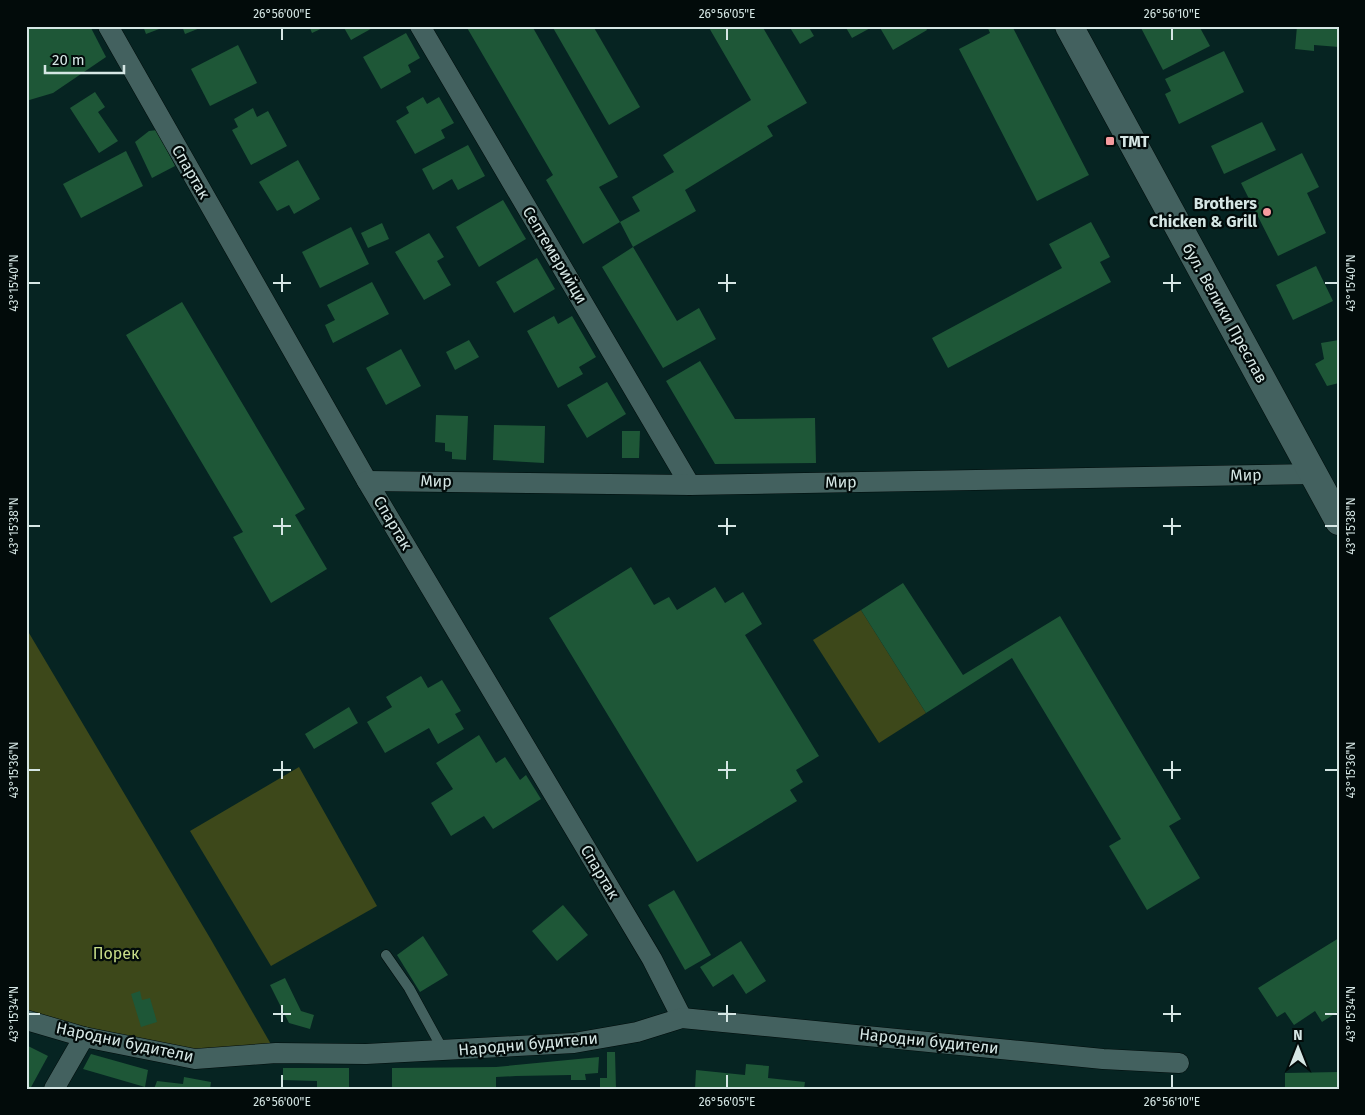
<svg xmlns="http://www.w3.org/2000/svg" width="1365" height="1115" font-family="'Fira Sans',sans-serif">
  <style>
    .green { fill: #3d481a }
    .building { fill: #1e5737 }
    .lines { fill: none; stroke-linecap: round; stroke-linejoin: round }
    .lane-casing { stroke: #000c0b; stroke-width: 11 }
    .street-casing { stroke: #000c0b; stroke-width: 21 }
    .secondary-casing { stroke: #000c0b; stroke-width: 29 }
    .lane { stroke: #43615f; stroke-width: 10 }
    .street { stroke: #43615f; stroke-width: 20 }
    .secondary { stroke: #43615f; stroke-width: 28 }
    .ticks { fill: none; stroke: #d5e6e4; stroke-width: 2 }
    .poi-dot { fill: #f59b9e; stroke: #020b0a; stroke-width: 2 }
    .labels { text-anchor: middle; dominant-baseline: central; stroke-width: 4.5; stroke-linejoin: round; paint-order: stroke }
    .poi-label { font-size: 16px; font-weight: bold; fill: #d5e6e4; stroke: #020b0a; text-anchor: start }
    .street-label { font-size: 16px; fill: #d5e6e4; stroke: #020b0a }
    .park-label { font-size: 16px; fill: #c8de89; stroke: #020b0a }
    .neatline { fill: none; stroke: #d5e6e4; stroke-width: 2 }
    .ticks-label { font-size: 12px; text-anchor: middle; fill: #d5e6e4 }
  </style>
  <rect width="100%" height="100%" fill="#062422"/>
  <g class="green">
    <path d="M861 610 926 713 879 743 813 640Z"/>
    <path d="M26 628 210 938 276 1053 195 1059 26 1020Z"/>
    <path d="M299 767 377 906 271 966 190 831Z"/>
  </g>
  <g class="building">
    <path d="M26 26H90L106 57 53 93 26 101Z"/>
    <path d="M143 26H167L146 34Z"/>
    <path d="M182 26H205L185 34Z"/>
    <path d="M309 26H327L312 33Z"/>
    <path d="M343 26H376L351 40Z"/>
    <path d="M466 26H532L618 177 599 187 620 222 640 211 632 197 674 172 663 155 751 100 708 26H762L807 103 767 126 773 136 685 190 696 211 633 247 620 222 583 244 546 180 553 175Z"/>
    <path d="M552 26H593L640 107 609 125Z"/>
    <path d="M789 26H808L814 36 800 44Z"/>
    <path d="M845 26H874L852 38Z"/>
    <path d="M879 26H925L927 30 893 50Z"/>
    <path d="M987 26H1012L1089 175 1037 201 959 49 990 33Z"/>
    <path d="M1140 26H1199L1210 46 1163 70Z"/>
    <path d="M1297 26H1339V47L1314 45V51L1295 49Z"/>
    <path d="M406 33 420 58 408 65 411 72 381 89 363 57Z"/>
    <path d="M238 45 257 83 210 106 191 69Z"/>
    <path d="M1224 51 1244 92 1179 124 1165 94 1171 91 1165 79Z"/>
    <path d="M95 92 105 107 98 112 118 141 99 153 70 108Z"/>
    <path d="M423 97 427 104 439 97 454 123 441 130 445 138 415 154 396 121 409 113 406 107Z"/>
    <path d="M253 108 257 117 268 111 287 146 251 165 232 130 238 127 234 119Z"/>
    <path d="M1262 122 1276 150 1224 174 1211 146Z"/>
    <path d="M157 130 175 166 152 178 135 142 149 131Z"/>
    <path d="M468 145 485 176 458 190 452 179 433 190 422 169Z"/>
    <path d="M126 151 143 186 81 218 63 184Z"/>
    <path d="M1302 153 1319 187 1307 193 1326 233 1278 256 1241 183Z"/>
    <path d="M298 160 320 199 294 214 289 205 277 211 259 182Z"/>
    <path d="M503 200 526 239 479 267 456 227Z"/>
    <path d="M1091 222 1110 257 1100 262 1111 282 948 368 932 338 1062 268 1049 244Z"/>
    <path d="M382 223 389 239 368 248 361 233Z"/>
    <path d="M351 227 369 264 320 288 302 252Z"/>
    <path d="M429 233 444 257 437 261 451 285 424 300 395 252Z"/>
    <path d="M633 247 677 321 699 308 716 339 663 368 602 267Z"/>
    <path d="M537 258 555 289 514 313 496 282Z"/>
    <path d="M1316 266 1333 301 1293 320 1276 285Z"/>
    <path d="M372 282 389 314 333 343 325 325 335 320 327 305Z"/>
    <path d="M182 302 305 509 295 515 327 569 271 603 233 537 243 532 126 335Z"/>
    <path d="M554 316 558 324 572 316 596 357 579 367 583 374 558 388 527 331Z"/>
    <path d="M469 340 479 357 455 370 446 352Z"/>
    <path d="M1339 340V383L1327 386 1315 364 1324 359 1321 343Z"/>
    <path d="M401 349 421 386 386 405 366 368Z"/>
    <path d="M700 361 735 419 815 418 816 463 715 464 666 381Z"/>
    <path d="M607 382 626 414 587 438 567 405Z"/>
    <path d="M436 415 468 416 466 460 452 459V452L445 451V443L435 442Z"/>
    <path d="M494 425 545 426 544 463 493 460Z"/>
    <path d="M622 431H640L639 458H622Z"/>
    <path d="M631 567 654 605 669 597 677 610 715 587 725 603 743 592 762 624 745 635 819 756 796 770 803 782 790 790 797 801 697 862 549 618Z"/>
    <path d="M903 583 963 675 1060 616 1181 819 1169 826 1200 878 1147 910 1109 846 1121 839 1012 658 926 713 861 610Z"/>
    <path d="M421 676 428 688 442 680 461 711 455 714 464 729 438 744 429 728 385 753 367 722 392 707 386 697Z"/>
    <path d="M349 707 358 723 314 749 305 734Z"/>
    <path d="M479 735 496 763 505 757 520 780 526 775 541 799 493 829 484 816 451 836 431 803 453 789 436 763Z"/>
    <path d="M674 890 711 955 685 970 648 905Z"/>
    <path d="M563 905 588 935 557 961 532 931Z"/>
    <path d="M423 936 448 975 420 992 397 955Z"/>
    <path d="M1339 938V1011L1322 1022 1315 1011 1294 1025 1285 1012 1277 1017 1258 988Z"/>
    <path d="M741 941 766 981 746 994 733 974 713 987 700 967Z"/>
    <path d="M285 978 301 1011 314 1015 310 1029 289 1023 270 985Z"/>
    <path d="M140 991 142 1000 150 998 157 1022 141 1027 131 994Z"/>
    <path d="M26 1045 48 1056 30 1089H26Z"/>
    <path d="M607 1052H615L616 1089H600V1078H607Z"/>
    <path d="M91 1054 148 1070 145 1087 83 1069Z"/>
    <path d="M599 1057 598 1073 585 1074 586 1080H571V1075L516 1076 496 1077V1089L392 1088V1068L496 1067Z"/>
    <path d="M746 1064 769 1066 768 1078 805 1082 804 1089H695L696 1070 745 1075Z"/>
    <path d="M283 1068H349V1089H317V1081L283 1080Z"/>
    <path d="M1339 1072V1089H1285V1073Z"/>
    <path d="M184 1077 211 1082 210 1089H154L157 1081 183 1084Z"/>
  </g>
  <g class="lines">
    <g class="lane-casing">
      <path id="lane" d="M386 955 409 988 443 1050"/>
    </g>
    <g class="street-casing">
      <g id="street">
        <path d="M108 26 367 481 652 959 682 1018"/>
        <path d="M420 26 690 485"/>
        <path d="M367 481 690 485 1314 474"/>
        <path d="M26 1020 84 1037 195 1059 276 1053 366 1054 574 1043 637 1032 682 1018 1103 1059 1179 1063"/>
        <path d="M54 1089 84 1037"/>
      </g>
    </g>
    <g class="secondary-casing">
      <path id="secondary" d="M1069 26 1339 521"/>
    </g>
    <use href="#lane" class="lane"/>
    <use href="#street" class="street"/>
    <use href="#secondary" class="secondary"/>
  </g>
  <path class="ticks" d="M282 28V40M727 28V40M1172 28V40M282 274V292M727 274V292M1172 274V292M28 283H40M273 283H291M718 283H736M1163 283H1181M1325 283H1338M282 518V535M727 518V535M1172 518V535M28 526H40M273 526H291M718 526H736M1163 526H1181M1325 526H1338M282 761V779M727 761V779M1172 761V779M28 770H40M273 770H291M718 770H736M1163 770H1181M1325 770H1338M282 1005V1022M727 1005V1022M1172 1005V1022M28 1014H40M273 1014H291M718 1014H736M1163 1014H1181M1325 1014H1338M282 1075V1088M727 1075V1088M1172 1075V1088"/>
  <g class="poi-dot">
    <rect x="1105" y="136" width="10" height="10" rx="2.5"/>
    <circle cx="1267" cy="212" r="5"/>
  </g>
  <g class="labels">
    <g class="poi-label">
      <text x="1120" y="141">ТМТ</text>
      <text x="1257" y="203" text-anchor="end">Brothers<tspan x="1257" dy="18">Chicken &amp; Grill</tspan></text>
    </g>
    <g class="street-label">
      <text transform="translate(191 172) rotate(60)">Спартак</text>
      <text transform="translate(555 255) rotate(59)">Септемврийци</text>
      <text transform="translate(1225 313) rotate(61)">бул. Велики Преслав</text>
      <text transform="translate(1246 475) rotate(-1)">Мир</text>
      <text transform="translate(436 481) rotate(1)">Мир</text>
      <text transform="translate(841 482) rotate(-1)">Мир</text>
      <text transform="translate(393 523) rotate(59)">Спартак</text>
      <text transform="translate(600 872) rotate(59)">Спартак</text>
      <text transform="translate(929 1041) rotate(6)">Народни будители</text>
      <text transform="translate(125 1042) rotate(12)">Народни будители</text>
      <text transform="translate(528 1044) rotate(-5)">Народни будители</text>
    </g>
    <g class="park-label">
      <text x="116" y="953">Порек</text>
    </g>
  </g>
  <rect width="1365" height="1115" fill="none" stroke="#020b0a" stroke-width="55"/>
  <g transform="translate(1298 1048)" stroke="#020b0a" stroke-width="4" paint-order="stroke">
  <path d="M0-4L9 19L0 12L-9 19Z" fill="#d5e6e4"/>
  <text y="-8" font-size="14" font-weight="bold" text-anchor="middle" fill="#d5e6e4">N</text>
  </g>
  <path d="M45 65v8h79v-8" fill="none" stroke="#d5e6e4" stroke-width="2.5"/>
  <text x="52" y="65" font-size="15" fill="#d5e6e4" stroke="#020b0a" stroke-width="4" paint-order="stroke">20 m</text>
  <rect x="28" y="28" width="1310" height="1060" class="neatline"/>
  <g class="ticks-label">
    <text x="282" y="18">26°56'00"E</text>
    <text x="727" y="18">26°56'05"E</text>
    <text x="1172" y="18">26°56'10"E</text>
    <text transform="translate(14 283) rotate(-90)" y="4">43°15'40"N</text>
    <text transform="translate(1351 283) rotate(-90)" y="4">43°15'40"N</text>
    <text transform="translate(14 526) rotate(-90)" y="4">43°15'38"N</text>
    <text transform="translate(1351 526) rotate(-90)" y="4">43°15'38"N</text>
    <text transform="translate(14 770) rotate(-90)" y="4">43°15'36"N</text>
    <text transform="translate(1351 770) rotate(-90)" y="4">43°15'36"N</text>
    <text transform="translate(14 1014) rotate(-90)" y="4">43°15'34"N</text>
    <text transform="translate(1351 1014) rotate(-90)" y="4">43°15'34"N</text>
    <text x="282" y="1106">26°56'00"E</text>
    <text x="727" y="1106">26°56'05"E</text>
    <text x="1172" y="1106">26°56'10"E</text>
  </g>
</svg>
